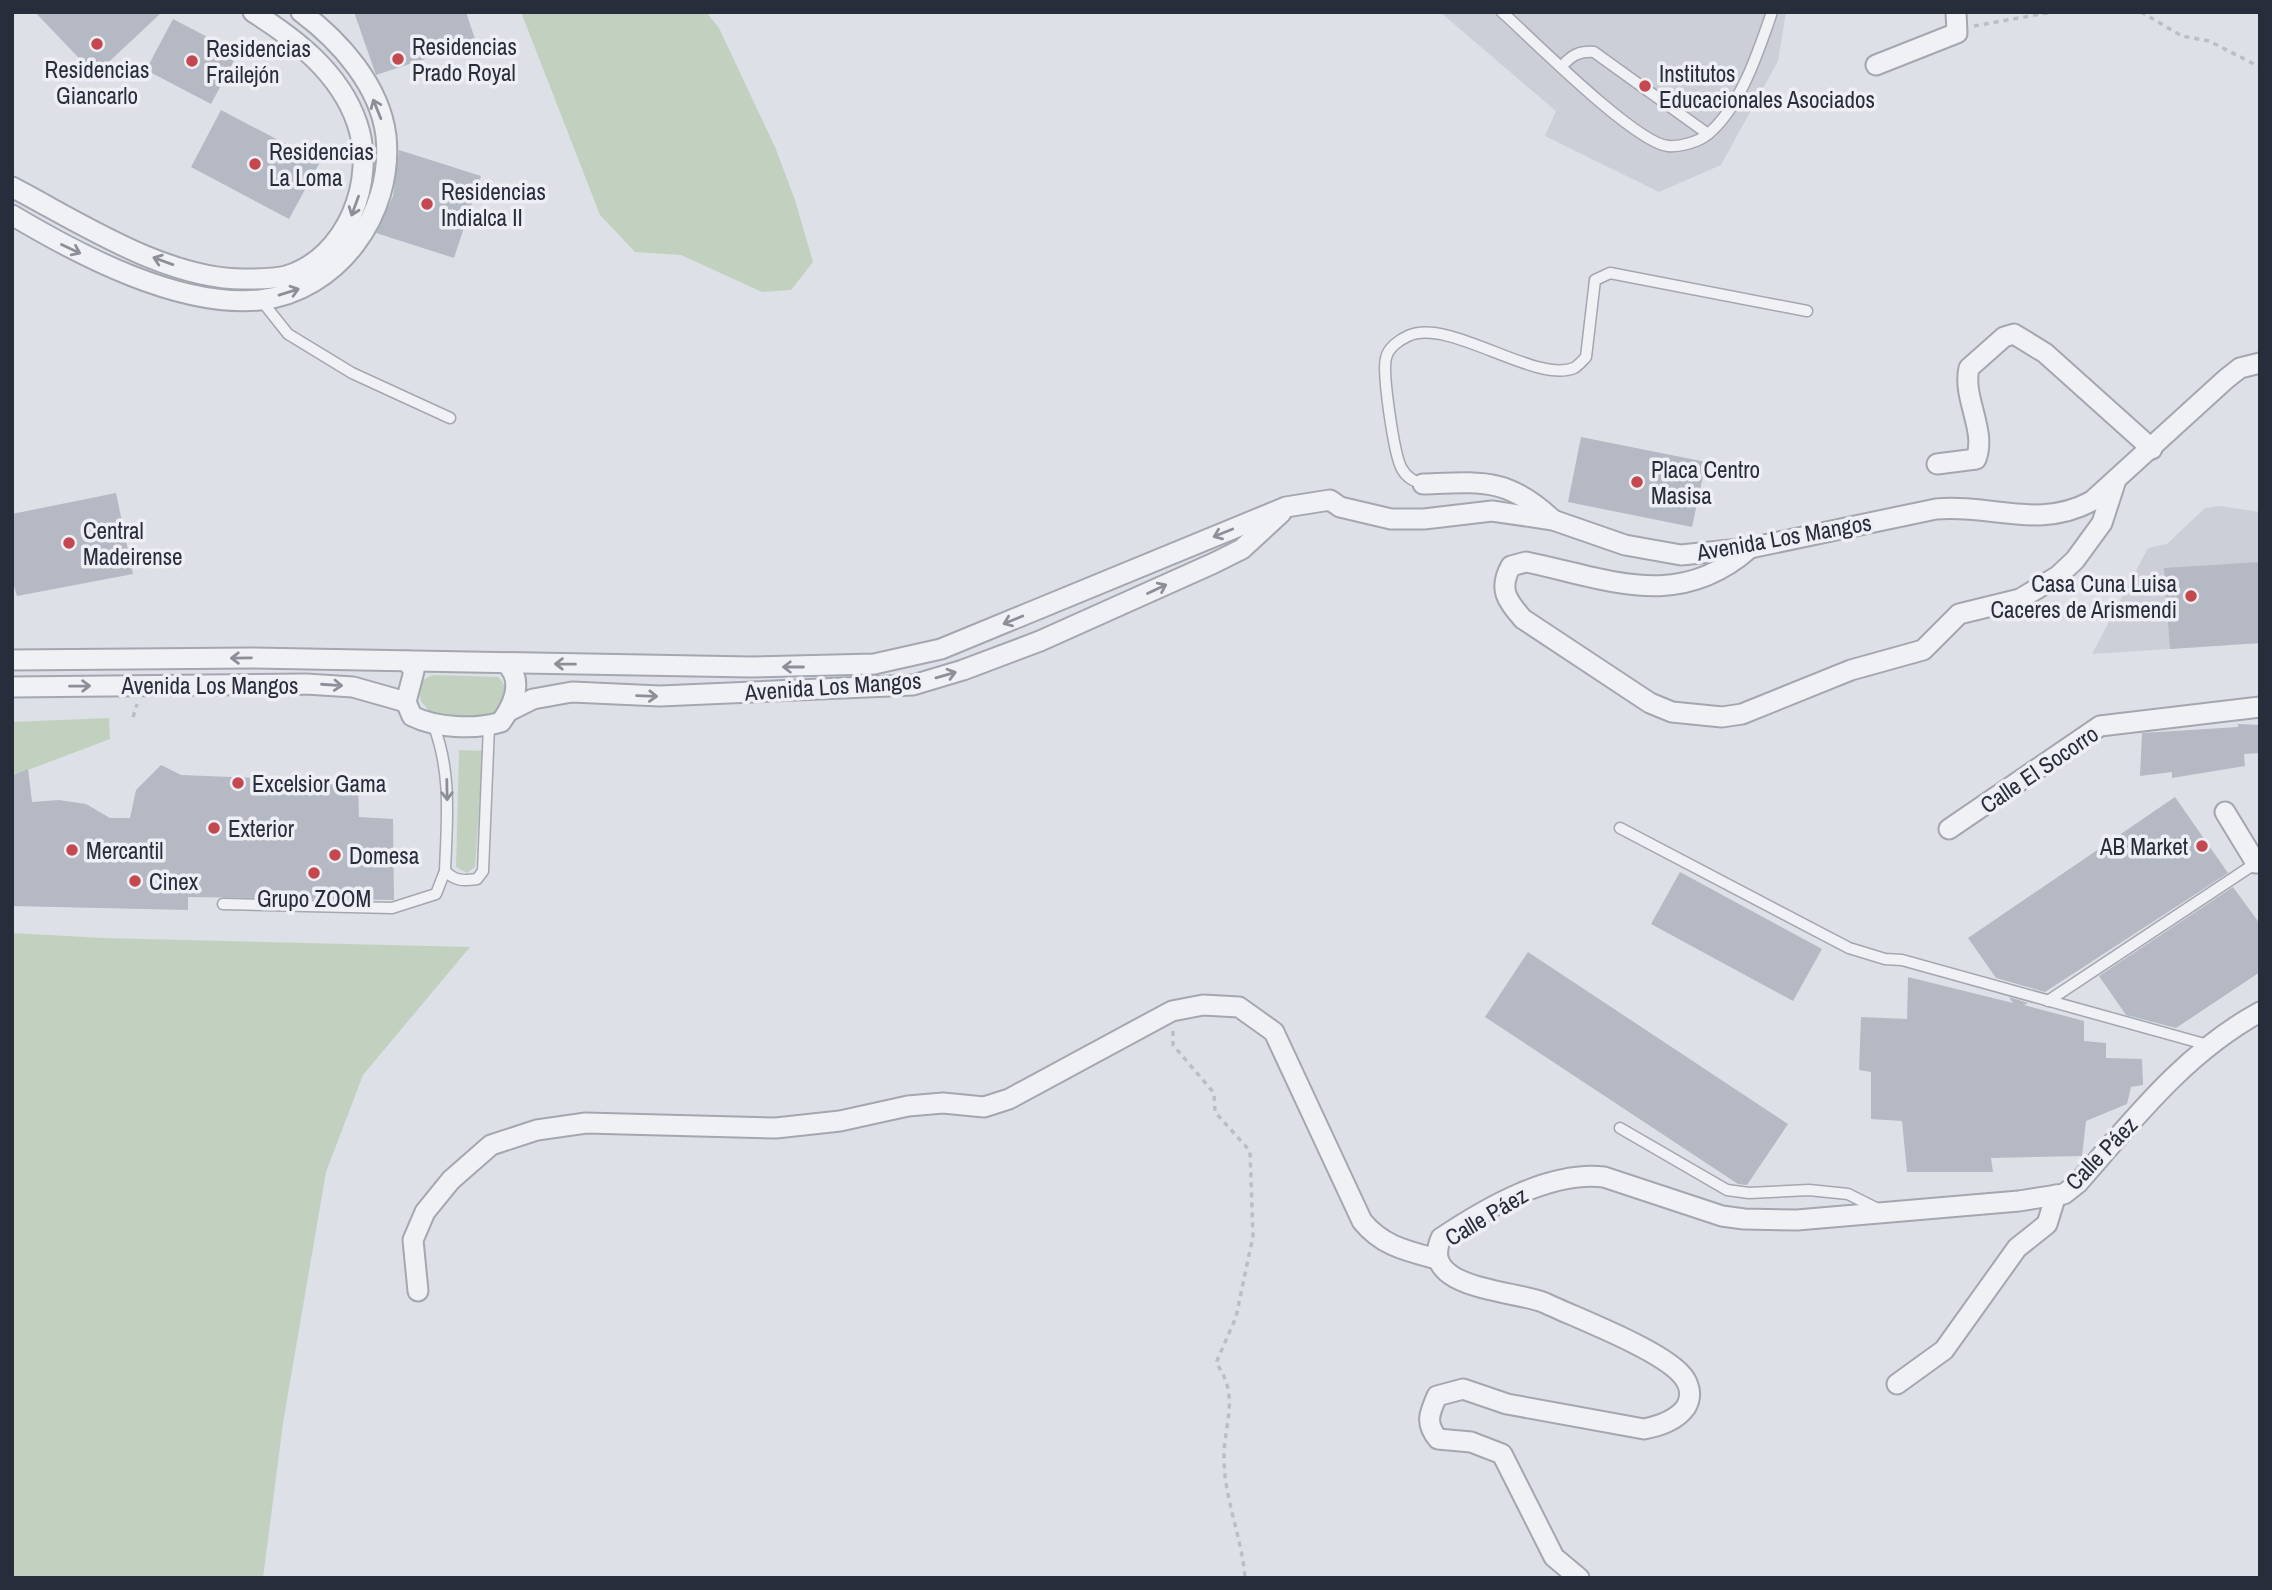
<svg xmlns="http://www.w3.org/2000/svg" width="2272" height="1590" font-family="'Archivo Narrow',sans-serif">
  <style>
    .built { fill: #cccfd8 }
    .green { fill: #c2d0bf }
    .building { fill: #b5b9c3 }
    .lines { fill: none; stroke-linecap: round; stroke-linejoin: round }
    .lane-casing { stroke: #a3a7b0; stroke-width: 13 }
    .street-casing { stroke: #a3a7b0; stroke-width: 23 }
    .path { stroke: #bcbec5; stroke-width: 3.5; stroke-dasharray: 5 5; stroke-linecap: butt }
    .lane { stroke: #f0f1f5; stroke-width: 10 }
    .street { stroke: #f0f1f5; stroke-width: 19 }
    .oneway { stroke: #8c8f98 }
    .poi-dot { fill: #c54850; stroke: #edeff4; stroke-width: 2.5 }
    .labels { text-anchor: middle; dominant-baseline: central; stroke-width: 7; stroke-linejoin: round; paint-order: stroke }
    .poi-label { font-size: 23px; fill: #282d3c; stroke: #edeff4; text-anchor: start }
    .street-label { font-size: 23px; fill: #282d3c; stroke: #edeff4 }
  </style>
  <rect width="100%" height="100%" fill="#dde0e6"/>
  <g class="built">
    <path d="M1440 12H1786L1778 61 1721 165 1659 192 1545 136 1556 111Z"/>
    <path d="M2220 506 2260 512V643L2092 654 2148 548 2167 544 2205 508Z"/>
  </g>
  <g class="green">
    <path d="M521 12H706L719 28 775 147 795 200 813 262 791 290 762 292 681 255 635 252 600 215Z"/>
    <path d="M433 675 498 677C512 690 504 701 497 717L432 715 421 701 418 688 423 680Z"/>
    <path d="M109 718 110 739 12 776V722Z"/>
    <path d="M459 750 483 751 475 867 467 873 456 867Z"/>
    <path d="M12 933 103 938 470 947 363 1075 326 1172 283 1423 263 1578H12Z"/>
  </g>
  <g class="building">
    <path d="M35 12H162L95 75Z"/>
    <path d="M354 12H466L476 42 376 75Z"/>
    <path d="M173 19 238 53 211 104 146 70Z"/>
    <path d="M221 110 320 162 289 219 191 167Z"/>
    <path d="M399 150 481 176 454 258 376 233 393 196Z"/>
    <path d="M1581 437 1706 462 1692 527 1568 502Z"/>
    <path d="M116 493 133 574 17 596 12 579V514Z"/>
    <path d="M2260 562V643L2170 649 2164 568Z"/>
    <path d="M2238 724 2260 725V753L2244 754 2245 766 2172 778V772L2140 776 2142 733 2238 727Z"/>
    <path d="M161 765 181 775 358 782 359 817 393 819 394 900 188 897V910L12 906V776L28 769 32 802 59 800 86 804 110 818H130L136 790Z"/>
    <path d="M2175 797 2228 873 2045 992 1996 978 1968 938Z"/>
    <path d="M1680 872 1822 949 1793 1001 1651 924Z"/>
    <path d="M2233 887 2260 924V972L2176 1028 2126 1015 2099 976Z"/>
    <path d="M1528 952 1788 1124 1747 1185 1738 1184 1485 1017Z"/>
    <path d="M1908 977 2013 1003 2009 997 2028 1003 2024 1005 2084 1021V1041L2106 1043V1058L2142 1059 2143 1085 2131 1087 2127 1104 2086 1121 2082 1156 1991 1158 1993 1172H1907L1902 1121 1871 1119V1072L1859 1070 1861 1017 1907 1019Z"/>
  </g>
  <g class="lines">
    <g class="lane-casing">
      <g id="lane">
        <path d="M1502 12C1531 38 1635 143 1668 146 1680 147 1699 142 1708 134 1740 108 1759 50 1772 12"/>
        <path d="M1562 66C1572 55 1579 51 1594 52L1708 134"/>
        <path d="M261 300 288 334 352 373 450 418"/>
        <path d="M1423 484C1414 481 1407 478 1402 469 1394 456 1382 372 1386 358 1388 348 1399 340 1408 336 1449 317 1535 384 1574 368 1578 366 1583 360 1586 357L1595 280 1610 273 1807 311"/>
        <path d="M433 724C452 772 447 820 445 871 455 881 463 881 477 879L483 871 489 726"/>
        <path d="M1620 828 1849 948 1885 959 1902 960 2208 1045"/>
        <path d="M223 904 392 908 436 894 445 871"/>
        <path d="M2048 1001 2256 863"/>
        <path d="M1620 1128 1727 1190 1749 1193 1809 1190 1848 1194 1880 1210"/>
      </g>
    </g>
    <g class="street-casing">
      <g id="street">
        <path d="M1876 65 1957 33 1956 12"/>
        <path d="M12 187C81 223 168 281 248 279 260 279 275 279 286 276 347 258 377 180 357 123 340 73 296 39 253 12"/>
        <path d="M12 215C79 255 179 308 260 300 338 291 394 214 386 136 380 86 340 41 301 12"/>
        <path d="M1937 464 1976 459C1987 430 1962 398 1969 368L2004 337 2014 334 2045 353 2152 449"/>
        <path d="M1423 484C1481 482 1508 477 1553 520"/>
        <path d="M1750 548C1678 612 1609 579 1526 562L1511 566C1498 589 1507 601 1523 619L1650 703 1672 712 1722 717 1742 714 1851 670 1923 650 1959 614 2020 599 2058 576 2075 560 2102 523 2115 483"/>
        <path d="M12 660 251 658 751 667 874 664 941 649 1286 507 1330 500 1340 507 1391 519H1424L1492 511 1553 520 1625 545 1681 555 1750 548 1936 509C1993 504 2038 530 2092 501L2226 379 2240 368 2260 363"/>
        <path d="M407 661 414 671 406 702 412 716C436 728 475 730 501 722 514 704 524 680 506 663"/>
        <path d="M12 687 306 684 353 687 406 702"/>
        <path d="M509 711 533 699 572 692 660 696 913 685 963 670 1040 641 1214 563 1242 549 1281 513"/>
        <path d="M2225 812 2256 863H2260"/>
        <path d="M1949 829 2100 726 2260 707"/>
        <path d="M418 1291 413 1240 425 1212 451 1180 491 1145 537 1130 586 1123 776 1128 840 1121 908 1106 943 1103 984 1107 1009 1099 1172 1011 1203 1005 1239 1007 1274 1032 1362 1221C1382 1246 1407 1251 1437 1259"/>
        <path d="M1897 1384 1944 1350 2017 1248 2047 1224 2056 1195"/>
        <path d="M1579 1578 1554 1557 1502 1454 1471 1442 1438 1439C1425 1423 1429 1414 1437 1396L1463 1389 1507 1404 1644 1429C1659 1426 1676 1421 1686 1407 1693 1395 1689 1382 1680 1373 1656 1348 1579 1319 1545 1303 1515 1290 1418 1290 1441 1238 1486 1208 1549 1171 1604 1177L1722 1216 1744 1219 1797 1220 2019 1201 2064 1194 2078 1183C2134 1119 2185 1053 2260 1012"/>
      </g>
    </g>
    <g class="path">
      <path d="M2141 12 2182 36 2209 41 2260 67"/>
      <path d="M1974 26 2052 12"/>
      <path d="M133 717 137 704"/>
      <path d="M1173 1031V1045L1214 1093 1215 1112 1250 1151 1253 1236 1236 1317 1216 1363C1241 1397 1223 1424 1224 1461 1225 1501 1242 1538 1245 1578"/>
    </g>
    <use href="#lane" class="lane"/>
    <use href="#street" class="street"/>
  </g>
  <defs><path id="oneway-shaft" d="M-6 0H5M1.5-3L5.5 0L1.5 3" fill="none" stroke-width="1.6" stroke-linecap="round" stroke-linejoin="round" transform="scale(1.75)"/></defs>
  <g class="oneway">
    <use href="#oneway-shaft" transform="translate(377 109) rotate(-112)"/>
    <use href="#oneway-shaft" transform="translate(355 206) rotate(110)"/>
    <use href="#oneway-shaft" transform="translate(71 249) rotate(25)"/>
    <use href="#oneway-shaft" transform="translate(163 261) rotate(-160)"/>
    <use href="#oneway-shaft" transform="translate(289 292) rotate(-17)"/>
    <use href="#oneway-shaft" transform="translate(1223 533) rotate(158)"/>
    <use href="#oneway-shaft" transform="translate(1157 589) rotate(-25)"/>
    <use href="#oneway-shaft" transform="translate(1013 620) rotate(158)"/>
    <use href="#oneway-shaft" transform="translate(241 658) rotate(179)"/>
    <use href="#oneway-shaft" transform="translate(565 664) rotate(-179)"/>
    <use href="#oneway-shaft" transform="translate(793 667) rotate(-180)"/>
    <use href="#oneway-shaft" transform="translate(946 675) rotate(-16)"/>
    <use href="#oneway-shaft" transform="translate(332 685) rotate(4)"/>
    <use href="#oneway-shaft" transform="translate(80 686) rotate(-1)"/>
    <use href="#oneway-shaft" transform="translate(647 696) rotate(2)"/>
    <use href="#oneway-shaft" transform="translate(447 790) rotate(89)"/>
  </g>
  <g class="poi-dot">
    <circle cx="97" cy="44" r="7"/>
    <circle cx="398" cy="59" r="7"/>
    <circle cx="192" cy="61" r="7"/>
    <circle cx="1645" cy="86" r="7"/>
    <circle cx="255" cy="164" r="7"/>
    <circle cx="427" cy="204" r="7"/>
    <circle cx="1637" cy="482" r="7"/>
    <circle cx="69" cy="543" r="7"/>
    <circle cx="2191" cy="596" r="7"/>
    <circle cx="238" cy="783" r="7"/>
    <circle cx="214" cy="828" r="7"/>
    <circle cx="2202" cy="846" r="7"/>
    <circle cx="72" cy="850" r="7"/>
    <circle cx="335" cy="855" r="7"/>
    <circle cx="314" cy="873" r="7"/>
    <circle cx="135" cy="881" r="7"/>
  </g>
  <g class="labels">
    <g class="poi-label">
      <text x="412" y="46">Residencias<tspan x="412" dy="26">Prado Royal</tspan></text>
      <text x="206" y="48">Residencias<tspan x="206" dy="26">Frailejón</tspan></text>
      <text x="97" y="69" text-anchor="middle">Residencias<tspan x="97" dy="26">Giancarlo</tspan></text>
      <text x="1659" y="73">Institutos<tspan x="1659" dy="26">Educacionales Asociados</tspan></text>
      <text x="269" y="151">Residencias<tspan x="269" dy="26">La Loma</tspan></text>
      <text x="441" y="191">Residencias<tspan x="441" dy="26">Indialca II</tspan></text>
      <text x="1651" y="469">Placa Centro<tspan x="1651" dy="26">Masisa</tspan></text>
      <text x="83" y="530">Central<tspan x="83" dy="26">Madeirense</tspan></text>
      <text x="2177" y="583" text-anchor="end">Casa Cuna Luisa<tspan x="2177" dy="26">Caceres de Arismendi</tspan></text>
      <text x="252" y="783">Excelsior Gama</text>
      <text x="228" y="828">Exterior</text>
      <text x="2188" y="846" text-anchor="end">AB Market</text>
      <text x="86" y="850">Mercantil</text>
      <text x="349" y="855">Domesa</text>
      <text x="149" y="881">Cinex</text>
      <text x="314" y="898" text-anchor="middle">Grupo ZOOM</text>
    </g>
    <g class="street-label">
      <text transform="translate(1784 537) rotate(-10)">Avenida Los Mangos</text>
      <text x="210" y="685">Avenida Los Mangos</text>
      <text transform="translate(833 686) rotate(-4)">Avenida Los Mangos</text>
      <text transform="translate(2039 769) rotate(-34)">Calle El Socorro</text>
      <text transform="translate(2101 1153) rotate(-46)">Calle Páez</text>
      <text transform="translate(1486 1216) rotate(-31)">Calle Páez</text>
    </g>
  </g>
  <rect width="2272" height="1590" fill="none" stroke="#282d3c" stroke-width="28"/>
</svg>
